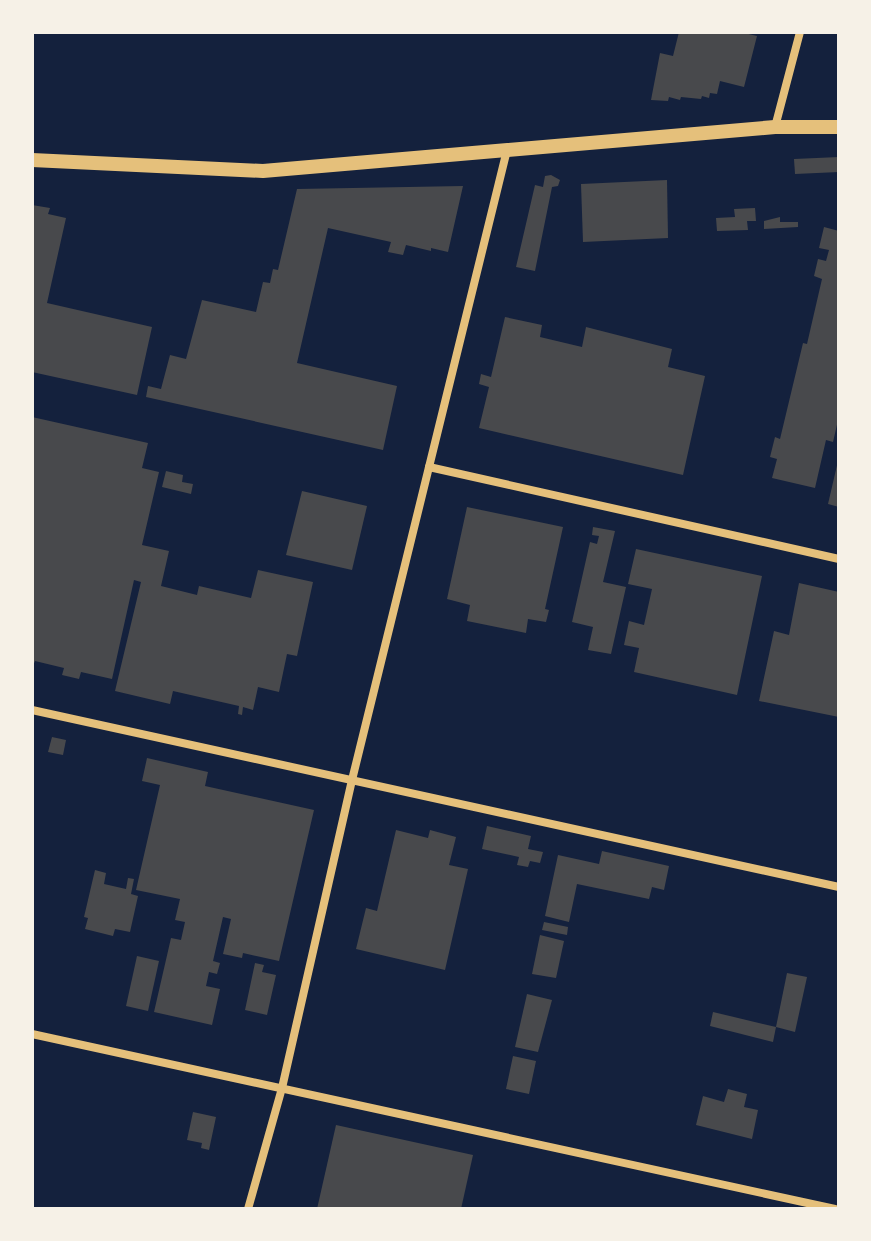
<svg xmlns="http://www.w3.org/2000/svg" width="871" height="1241" font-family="'Alegreya Sans',sans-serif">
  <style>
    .building { fill: #48494c }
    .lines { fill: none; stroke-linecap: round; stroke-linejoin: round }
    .minor { stroke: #e5c07b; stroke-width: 8 }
    .tertiary { stroke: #e5c07b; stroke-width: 14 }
  </style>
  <rect width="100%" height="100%" fill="#14213d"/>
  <g class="building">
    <path d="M679 32H740L757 36 744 87 720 81 717 94 710 93 709 98 702 96 701 99 681 97 680 100 669 97 668 101 651 100 660 53 673 56Z"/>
    <path d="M839 157V172L795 174 794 159Z"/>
    <path d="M551 175 560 180 558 186 552 187 535 271 516 267 535 185 543 187 545 176Z"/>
    <path d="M667 180 668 238 583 242 581 184Z"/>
    <path d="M463 186 448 252 431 248V251L406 245 403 255 388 252 391 242 328 228 297 363 397 386 383 450 146 397 148 386 161 389 170 355 186 359 202 300 256 312 263 282 270 283 273 269 278 270 297 189Z"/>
    <path d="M32 205 50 208 48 214 66 218 47 303 152 327 137 395 32 372Z"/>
    <path d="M755 208 756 221H747L748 230 717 231 716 218 735 217 734 209Z"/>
    <path d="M780 217V222H798V227L764 229V221Z"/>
    <path d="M824 227 839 231V416L833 442 826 440 815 488 772 478 777 459 770 457 775 437 780 439 803 343 807 344 822 279 814 276 818 259 826 261 829 250 819 248Z"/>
    <path d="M505 317 542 325 540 337 582 347 586 327 672 349 668 367 705 376 683 475 479 428 489 387 479 384 481 374 491 377Z"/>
    <path d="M32 417 148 443 142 468 159 472 142 545 169 551 161 586 197 595 199 586 251 598 258 570 313 582 297 656 287 654 279 692 258 687 253 710 243 707 242 715 238 714 239 706 173 691 170 704 115 691 141 582 134 580 112 679 81 672 79 679 62 675 64 668 35 661 32 668Z"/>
    <path d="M838 461 839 462V507L828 504Z"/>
    <path d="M166 471 183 475 182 482 193 484 191 494 162 487Z"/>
    <path d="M302 491 367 506 352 570 286 555Z"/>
    <path d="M467 507 563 527 545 609 549 610 546 622 528 619 526 633 467 621 470 605 447 599Z"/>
    <path d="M593 527 615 531 603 582 626 587 611 654 588 650 593 627 572 622 590 542 597 544 599 536 592 535Z"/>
    <path d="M636 549 762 576 737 695 634 672 639 648 624 645 629 621 644 625 652 589 628 584Z"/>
    <path d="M799 583 839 592V717L759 701 774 631 789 635Z"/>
    <path d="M52 737 66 740 63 755 48 752Z"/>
    <path d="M147 758 208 772 205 786 314 810 279 961 243 953 242 958 223 954 231 919 223 917 213 961 220 963 217 974 209 972 206 986 220 989 212 1025 154 1012 171 938 181 940 185 922 175 920 180 899 136 890 160 785 142 781Z"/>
    <path d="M487 826 531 836 528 849 543 852 540 863 530 861 528 867 517 865 519 857 482 849Z"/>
    <path d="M396 830 428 838 430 830 456 837 449 865 468 869 445 970 356 949 366 908 377 911Z"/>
    <path d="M602 851 669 866 664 890 652 887 649 899 577 884 569 922 545 916 558 855 599 864Z"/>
    <path d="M95 870 106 873 104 884 126 889 128 878 134 879 131 894 138 896 130 932 115 929 113 936 85 929 88 918 84 917Z"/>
    <path d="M544 922 568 927 567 935 542 930Z"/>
    <path d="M540 935 564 941 556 978 532 974Z"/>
    <path d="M137 956 159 961 148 1011 126 1006Z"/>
    <path d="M255 963 264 965 262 972 276 975 267 1015 245 1010Z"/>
    <path d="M787 973 807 977 795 1032 776 1027Z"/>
    <path d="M527 994 552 1000 538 1052 515 1047Z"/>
    <path d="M713 1012 776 1027 773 1042 710 1026Z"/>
    <path d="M513 1056 536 1061 529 1094 506 1089Z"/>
    <path d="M728 1089 747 1094 744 1107 758 1110 752 1139 696 1125 703 1096 724 1102Z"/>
    <path d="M193 1112 216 1117 209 1150 201 1148 202 1143 187 1140Z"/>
    <path d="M336 1125 473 1155 461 1209H317Z"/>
  </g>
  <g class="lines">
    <g class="minor">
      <path d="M775 127 800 32"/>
      <path d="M429 467 839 559"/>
      <path d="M32 710 839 887"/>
      <path d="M32 1034 835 1209"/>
      <path d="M248 1209 282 1088 352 780 507 150"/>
    </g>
    <path class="tertiary" d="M32 160 263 171 775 127H839"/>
  </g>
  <rect width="871" height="1241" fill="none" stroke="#f6f1e7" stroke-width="68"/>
</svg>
